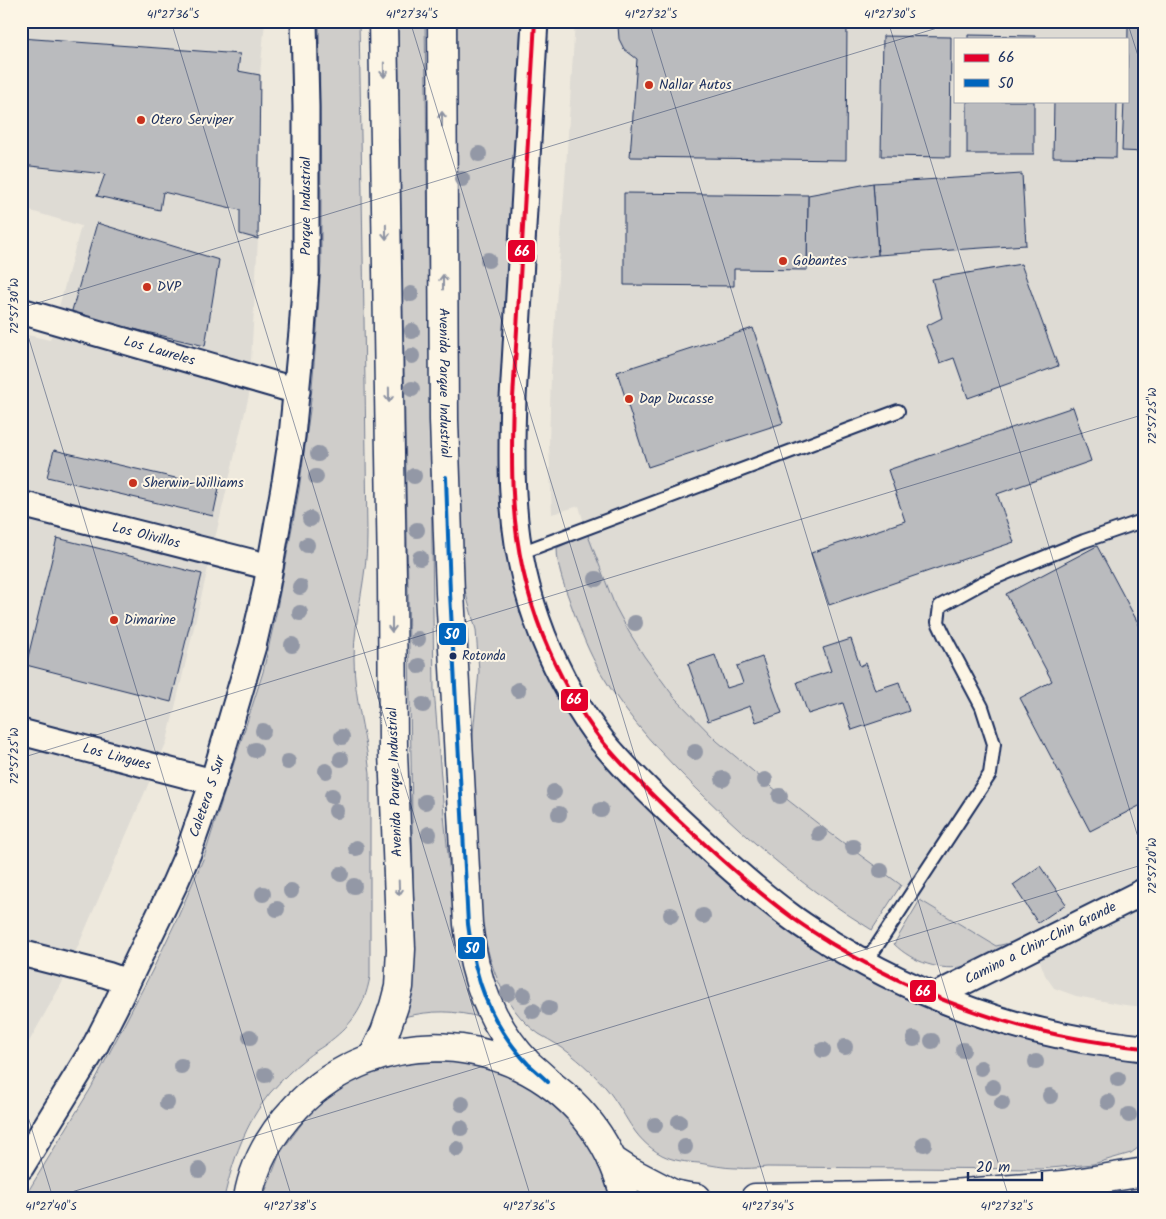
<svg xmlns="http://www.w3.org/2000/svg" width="1166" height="1219" font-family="Kalam,sans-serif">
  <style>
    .built { fill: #dedbd4; fill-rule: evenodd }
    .green { fill: #cfcdca; stroke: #757e94 }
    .building { fill: #babbbe; stroke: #1b2f5e }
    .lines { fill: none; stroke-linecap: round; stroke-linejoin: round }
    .lane-casing { stroke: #1b2f5e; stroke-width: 16 }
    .street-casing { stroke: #1b2f5e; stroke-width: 29 }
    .highway-casing { stroke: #1b2f5e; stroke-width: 31 }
    .lane { stroke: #fcf5e5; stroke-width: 12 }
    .street { stroke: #fcf5e5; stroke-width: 25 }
    .highway { stroke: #fcf5e5; stroke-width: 28 }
    .bus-1-casing { stroke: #fcf5e5; stroke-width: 8 }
    .bus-2-casing { stroke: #fcf5e5; stroke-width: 8 }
    .bus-1 { stroke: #e4002b; stroke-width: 4 }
    .bus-2 { stroke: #0065bd; stroke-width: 4 }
    .tree { fill: #9398a6 }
    .oneway { stroke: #8c92a2 }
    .ticks { fill: none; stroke: #1b2f5e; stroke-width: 1; stroke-opacity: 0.45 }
    .poi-dot { fill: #c8321e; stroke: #fcf5e5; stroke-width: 2 }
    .bus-dot { fill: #1b2f5e; stroke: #fcf5e5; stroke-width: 2 }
    .labels { text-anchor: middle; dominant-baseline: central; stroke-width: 4; stroke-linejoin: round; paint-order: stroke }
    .bus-label { font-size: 13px; fill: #1b2f5e; stroke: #fcf5e5; text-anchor: start }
    .poi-label { font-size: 14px; fill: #1b2f5e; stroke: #fcf5e5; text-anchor: start }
    .street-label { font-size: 14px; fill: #1b2f5e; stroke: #fcf5e5 }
    .line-badge { stroke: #fcf5e5; stroke-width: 2 }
    .badge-label { font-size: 14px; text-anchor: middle; font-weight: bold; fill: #fff }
    .neatline { fill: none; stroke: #1b2f5e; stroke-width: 2 }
    .ticks-label { font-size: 12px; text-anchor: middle; fill: #1b2f5e }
  </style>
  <rect width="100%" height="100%" fill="#eee9dd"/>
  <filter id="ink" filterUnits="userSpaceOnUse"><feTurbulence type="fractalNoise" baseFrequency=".02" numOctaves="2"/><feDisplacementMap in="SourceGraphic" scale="10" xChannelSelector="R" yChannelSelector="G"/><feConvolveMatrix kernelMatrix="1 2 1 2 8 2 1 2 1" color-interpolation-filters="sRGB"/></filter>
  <g filter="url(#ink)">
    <g class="built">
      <path d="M21 21H265L260 75 258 239 249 395 167 741 62 983 21 1056V573L31 525 21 523V345L23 334 50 340 81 226 21 208Z"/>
      <path d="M575 21H1145V878L1016 944 1014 942 996 946 920 900 830 833 784 797 717 741 674 697 644 656 629 632 615 606 587 533 579 506 552 514 549 445 551 373 566 167ZM955 39H1127V101H955Z"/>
      <path d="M1145 900V1007L1125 1005 1076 996 1054 988 1045 975 1037 953Z"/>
    </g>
    <g class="green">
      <path d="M319 21H359C362 192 365 363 367 534 368 575 354 616 354 658 354 698 366 735 370 774V977C364 1009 351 1026 325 1045 319 1049 312 1053 306 1058 293 1068 281 1081 270 1093 245 1124 233 1160 224 1198H24L91 1088 152 971 177 919 204 857 263 672 276 614 299 490 310 410 317 330 321 263V197Z"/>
      <path d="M398 21H425L434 689 444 815 457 945 484 1018C452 1010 434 1010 403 1017L412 922 413 872Z"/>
      <path d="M457 21H521L515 178 505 541 509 562 514 583 546 669 823 953 863 976 904 997 946 1016 1008 1034 1145 1059V1143L1131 1153 1093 1164 1040 1169 767 1167C757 1168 746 1169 736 1168 724 1168 711 1165 699 1163 686 1162 674 1161 662 1155 631 1138 627 1113 606 1088 592 1072 576 1057 558 1045 552 1041 545 1038 539 1034 501 1007 488 960 481 917L472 745 479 671 476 630 461 576 455 335Z"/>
      <path d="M587 533 615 606 629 632 644 656 674 697 717 741 784 797 830 833 901 885 872 930C810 892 754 845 703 795 665 758 628 719 601 673 589 653 581 632 573 610 566 590 557 570 557 548Z"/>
      <path d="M920 900 996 946 1014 942 1016 944C1000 951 983 962 966 966 941 972 912 962 894 944Z"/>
      <path d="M461 1062 512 1077 546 1098 575 1126 597 1160 611 1198H263L280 1153 312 1110 356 1079 407 1063Z"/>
    </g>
    <g class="building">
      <path d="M639 21H847L846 160 630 157 637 59 624 49 619 39 618 26 638 27Z"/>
      <path d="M1128 26 1145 27V152L1122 151 1124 101H1127Z"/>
      <path d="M968 35 1035 36V39H968Z"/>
      <path d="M883 36 951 37 950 157 881 156Z"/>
      <path d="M21 38 240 54 238 71 260 75 258 239 240 234V210L163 192 160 210 97 196 105 174 21 165Z"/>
      <rect x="967" y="101" width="67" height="53"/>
      <path d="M1054 101H1117L1116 158 1053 157Z"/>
      <path d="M1022 174 1026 245 878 255 873 183Z"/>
      <path d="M873 183 878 255 807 265 808 195Z"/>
      <path d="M624 193 808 195 807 270 734 269V286L624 285Z"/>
      <path d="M97 223 219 260 205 346 71 314Z"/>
      <path d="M1021 264 1058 366 968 398 954 358 940 363 926 326 942 318 932 279Z"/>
      <path d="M753 328 783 423 648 467 617 372Z"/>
      <path d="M1073 407 1091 461 997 494 1014 542 829 605 811 553 905 521 888 470Z"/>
      <path d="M54 450 219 488 213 516 47 477Z"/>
      <path d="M57 538 202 574 171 702 26 665Z"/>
      <path d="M1097 546 1145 636V803L1090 831 1020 698 1052 681 1006 594Z"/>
      <path d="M851 639 860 666 866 663 875 690 899 682 909 711 852 730 843 703 808 714 797 682 831 671 823 648Z"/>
      <path d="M715 655 727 688 743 683 737 666 762 657 782 713 756 722 750 706 708 721 688 664Z"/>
      <path d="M1040 866 1066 904 1038 923 1013 885Z"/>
    </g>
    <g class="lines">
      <g class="lane-casing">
        <g id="lane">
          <path d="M520 553 898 411"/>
          <path d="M865 964 990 774 994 744 982 707 948 643 938 622 940 606 982 583 1084 541 1145 520"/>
        </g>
      </g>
      <g class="street-casing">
        <g id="street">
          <path d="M535 21 513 398C512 430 511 462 513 493 515 542 525 590 543 636 558 673 578 710 602 741 627 771 655 798 683 824 717 856 752 888 790 916 803 926 818 935 832 944 915 994 1008 1030 1105 1043 1118 1045 1131 1047 1145 1048"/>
          <path id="s1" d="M21 311 297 391"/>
          <path id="s2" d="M21 504 270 567"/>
          <path id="s3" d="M21 732 213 782"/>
          <path d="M21 953 107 975 127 982"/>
          <path id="s4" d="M935 996 1145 891"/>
          <path id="s5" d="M21 1167 94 1048 115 1007 174 885 188 853 213 782 253 646 266 589 285 482 292 436 302 332 306 273V107L304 21"/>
        </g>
      </g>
      <g class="highway-casing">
        <g id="highway">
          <path id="s6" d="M442 21 444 420 450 593 468 924C474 978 490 1024 528 1064 535 1070 542 1076 548 1082"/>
          <path d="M373 1057 385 1032 394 1006 399 987 401 949 393 752 392 577 383 21"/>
          <path d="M612 1160 629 1171 673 1194 688 1197 697 1198"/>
          <path d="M248 1198C254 1163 273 1131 297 1106 378 1023 511 1029 585 1117 604 1140 618 1168 625 1198"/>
          <path d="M755 1198 940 1195 1063 1185 1145 1172"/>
        </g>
      </g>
      <use href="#lane" class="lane"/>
      <use href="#street" class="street"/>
      <use href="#highway" class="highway"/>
      <g class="bus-1-casing">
        <path id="bus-1" d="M535 21 513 398C512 430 511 462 513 493 515 542 525 590 543 636 558 673 578 710 602 741 627 771 655 798 683 824 717 856 752 888 790 916 803 926 818 935 832 944 915 994 1008 1030 1105 1043 1118 1045 1131 1047 1145 1048"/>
      </g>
      <g class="bus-2-casing">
        <path id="bus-2" d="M446 477 450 593 468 924C474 978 490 1024 528 1064 535 1070 542 1076 548 1082"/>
      </g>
      <use href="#bus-1" class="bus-1"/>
      <use href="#bus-2" class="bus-2"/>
    </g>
    <g class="tree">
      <circle cx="479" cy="154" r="8"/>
      <circle cx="462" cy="179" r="8"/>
      <circle cx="488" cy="260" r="8"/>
      <circle cx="411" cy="294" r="8"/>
      <circle cx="412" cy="331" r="8"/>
      <circle cx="412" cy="356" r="8"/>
      <circle cx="412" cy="389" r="8"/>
      <circle cx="318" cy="454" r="8"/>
      <circle cx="414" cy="476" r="8"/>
      <circle cx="316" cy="477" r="8"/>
      <circle cx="310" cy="519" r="8"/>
      <circle cx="417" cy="530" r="8"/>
      <circle cx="307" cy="545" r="8"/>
      <circle cx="420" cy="558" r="8"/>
      <circle cx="596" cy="579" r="8"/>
      <circle cx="300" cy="587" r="8"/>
      <circle cx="300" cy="613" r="8"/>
      <circle cx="635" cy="623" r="8"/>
      <circle cx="418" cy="639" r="8"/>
      <circle cx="292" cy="645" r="8"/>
      <circle cx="419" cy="666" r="8"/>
      <circle cx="518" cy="690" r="8"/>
      <circle cx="423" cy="705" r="8"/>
      <circle cx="263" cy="731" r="8"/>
      <circle cx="342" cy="737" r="8"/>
      <circle cx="255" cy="750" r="8"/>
      <circle cx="695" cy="752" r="8"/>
      <circle cx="341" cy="759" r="8"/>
      <circle cx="288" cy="762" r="8"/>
      <circle cx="326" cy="771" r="8"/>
      <circle cx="723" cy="779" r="8"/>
      <circle cx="765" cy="780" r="8"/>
      <circle cx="554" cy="792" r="8"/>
      <circle cx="332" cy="796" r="8"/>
      <circle cx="780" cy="796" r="8"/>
      <circle cx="425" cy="802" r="8"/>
      <circle cx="601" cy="810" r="8"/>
      <circle cx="336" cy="811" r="8"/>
      <circle cx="559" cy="814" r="8"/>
      <circle cx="429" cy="834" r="8"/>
      <circle cx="819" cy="834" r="8"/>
      <circle cx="853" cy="847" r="8"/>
      <circle cx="356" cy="848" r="8"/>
      <circle cx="881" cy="871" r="8"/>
      <circle cx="341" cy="874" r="8"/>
      <circle cx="354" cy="886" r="8"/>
      <circle cx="291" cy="891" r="8"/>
      <circle cx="263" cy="894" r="8"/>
      <circle cx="277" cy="909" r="8"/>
      <circle cx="671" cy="915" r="8"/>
      <circle cx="703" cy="916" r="8"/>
      <circle cx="508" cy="993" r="8"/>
      <circle cx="524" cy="995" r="8"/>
      <circle cx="549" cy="1008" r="8"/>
      <circle cx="533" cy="1011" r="8"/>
      <circle cx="250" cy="1037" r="8"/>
      <circle cx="914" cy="1039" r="8"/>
      <circle cx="932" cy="1041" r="8"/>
      <circle cx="845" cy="1047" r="8"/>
      <circle cx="823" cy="1050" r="8"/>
      <circle cx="963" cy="1050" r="8"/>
      <circle cx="1036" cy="1062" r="8"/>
      <circle cx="181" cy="1066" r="8"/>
      <circle cx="981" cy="1068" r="8"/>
      <circle cx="265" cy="1075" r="8"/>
      <circle cx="1118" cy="1079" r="8"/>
      <circle cx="993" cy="1087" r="8"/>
      <circle cx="1050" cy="1096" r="8"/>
      <circle cx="1108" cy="1102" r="8"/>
      <circle cx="167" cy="1103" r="8"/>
      <circle cx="1002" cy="1103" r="8"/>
      <circle cx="462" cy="1104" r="8"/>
      <circle cx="1129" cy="1115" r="8"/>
      <circle cx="679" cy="1122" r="8"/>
      <circle cx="655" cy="1125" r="8"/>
      <circle cx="461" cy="1128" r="8"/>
      <circle cx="924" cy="1144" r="8"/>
      <circle cx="685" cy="1147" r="8"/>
      <circle cx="457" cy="1149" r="8"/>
      <circle cx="199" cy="1170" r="8"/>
    </g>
    <defs><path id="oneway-shaft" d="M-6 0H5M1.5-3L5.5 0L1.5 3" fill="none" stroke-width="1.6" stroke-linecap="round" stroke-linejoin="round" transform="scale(1.25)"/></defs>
    <g class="oneway">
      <use href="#oneway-shaft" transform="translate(384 70) rotate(89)"/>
      <use href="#oneway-shaft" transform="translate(442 119) rotate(-90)"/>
      <use href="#oneway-shaft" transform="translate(386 232) rotate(89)"/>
      <use href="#oneway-shaft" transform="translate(443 282) rotate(-90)"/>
      <use href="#oneway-shaft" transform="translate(389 395) rotate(89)"/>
      <use href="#oneway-shaft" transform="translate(392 625) rotate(90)"/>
      <use href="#oneway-shaft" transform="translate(399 888) rotate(88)"/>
    </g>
  </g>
  <path class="ticks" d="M171 21 531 1198M410 21 770 1198M649 21 1009 1198M888 21 1145 860M1127 21 1145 78M21 308 960 21M21 313 292 1198M21 758 1145 414M21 1094 53 1198M52 1198 1145 864"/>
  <g class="poi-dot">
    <circle cx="649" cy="85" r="5"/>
    <circle cx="141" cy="120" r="5"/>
    <circle cx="783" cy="261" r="5"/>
    <circle cx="147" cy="287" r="5"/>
    <circle cx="629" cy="399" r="5"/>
    <circle cx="133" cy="483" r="5"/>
    <circle cx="114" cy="620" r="5"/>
  </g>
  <circle class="bus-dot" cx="453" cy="656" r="4.5"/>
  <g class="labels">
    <g class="bus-label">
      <text x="462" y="656">Rotonda</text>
    </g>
    <g class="poi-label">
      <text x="659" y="85">Nallar Autos</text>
      <text x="151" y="120">Otero Serviper</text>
      <text x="793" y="261">Gobantes</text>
      <text x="157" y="287">DVP</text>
      <text x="639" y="399">Dap Ducasse</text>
      <text x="143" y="483">Sherwin-Williams</text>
      <text x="124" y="620">Dimarine</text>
    </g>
    <g class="street-label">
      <text transform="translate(306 206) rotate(-90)">Parque Industrial</text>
      <text stroke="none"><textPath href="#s1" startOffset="144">Los Laureles</textPath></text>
      <text stroke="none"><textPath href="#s6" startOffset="362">Avenida Parque Industrial</textPath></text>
      <text stroke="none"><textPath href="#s2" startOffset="129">Los Olivillos</textPath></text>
      <text stroke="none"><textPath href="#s3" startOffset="99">Los Lingues</textPath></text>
      <text transform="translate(395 782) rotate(-92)">Avenida Parque Industrial</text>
      <text stroke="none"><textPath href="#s5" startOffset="416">Caletera 5 Sur</textPath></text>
      <text stroke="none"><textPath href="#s4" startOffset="118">Camino a Chin-Chin Grande</textPath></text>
    </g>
  </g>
  <g class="line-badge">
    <rect x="507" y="239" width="29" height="24" rx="5" fill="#e4002b"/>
    <rect x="438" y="622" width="29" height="24" rx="5" fill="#0065bd"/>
    <rect x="560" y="688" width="29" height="24" rx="5" fill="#e4002b"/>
    <rect x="457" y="936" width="29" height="24" rx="5" fill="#0065bd"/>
    <rect x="909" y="979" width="28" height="24" rx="5" fill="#e4002b"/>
  </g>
  <g class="badge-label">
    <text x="522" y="256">66</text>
    <text x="452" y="639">50</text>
    <text x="574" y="704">66</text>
    <text x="472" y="953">50</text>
    <text x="923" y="996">66</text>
  </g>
  <rect width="1166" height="1219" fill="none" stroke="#fcf5e5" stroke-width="55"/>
  <rect x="954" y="38" width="175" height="65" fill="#fcf5e5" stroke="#a2a6af"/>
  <rect x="964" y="54" width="25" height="8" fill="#e4002b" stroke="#a2a6af"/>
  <text x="998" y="62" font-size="15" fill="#1b2f5e">66</text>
  <rect x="964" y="79" width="25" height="8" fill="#0065bd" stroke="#a2a6af"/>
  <text x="998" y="88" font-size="15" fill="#1b2f5e">50</text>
  <path d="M968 1172v8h74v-8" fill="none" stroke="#1b2f5e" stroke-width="2.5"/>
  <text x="976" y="1172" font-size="15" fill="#1b2f5e" stroke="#fcf5e5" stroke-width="4" paint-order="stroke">20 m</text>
  <rect x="28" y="28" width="1110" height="1164" class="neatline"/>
  <g class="ticks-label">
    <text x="173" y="18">41°27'36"S</text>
    <text x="412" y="18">41°27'34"S</text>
    <text x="651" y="18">41°27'32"S</text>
    <text x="890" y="18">41°27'30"S</text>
    <text transform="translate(14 306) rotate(-90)" y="4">72°57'30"W</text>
    <text transform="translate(1152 416) rotate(-90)" y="4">72°57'25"W</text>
    <text transform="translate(14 756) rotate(-90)" y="4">72°57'25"W</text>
    <text transform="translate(1152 866) rotate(-90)" y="4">72°57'20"W</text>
    <text x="51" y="1210">41°27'40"S</text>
    <text x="290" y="1210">41°27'38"S</text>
    <text x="529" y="1210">41°27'36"S</text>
    <text x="768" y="1210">41°27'34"S</text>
    <text x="1007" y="1210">41°27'32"S</text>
  </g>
</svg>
